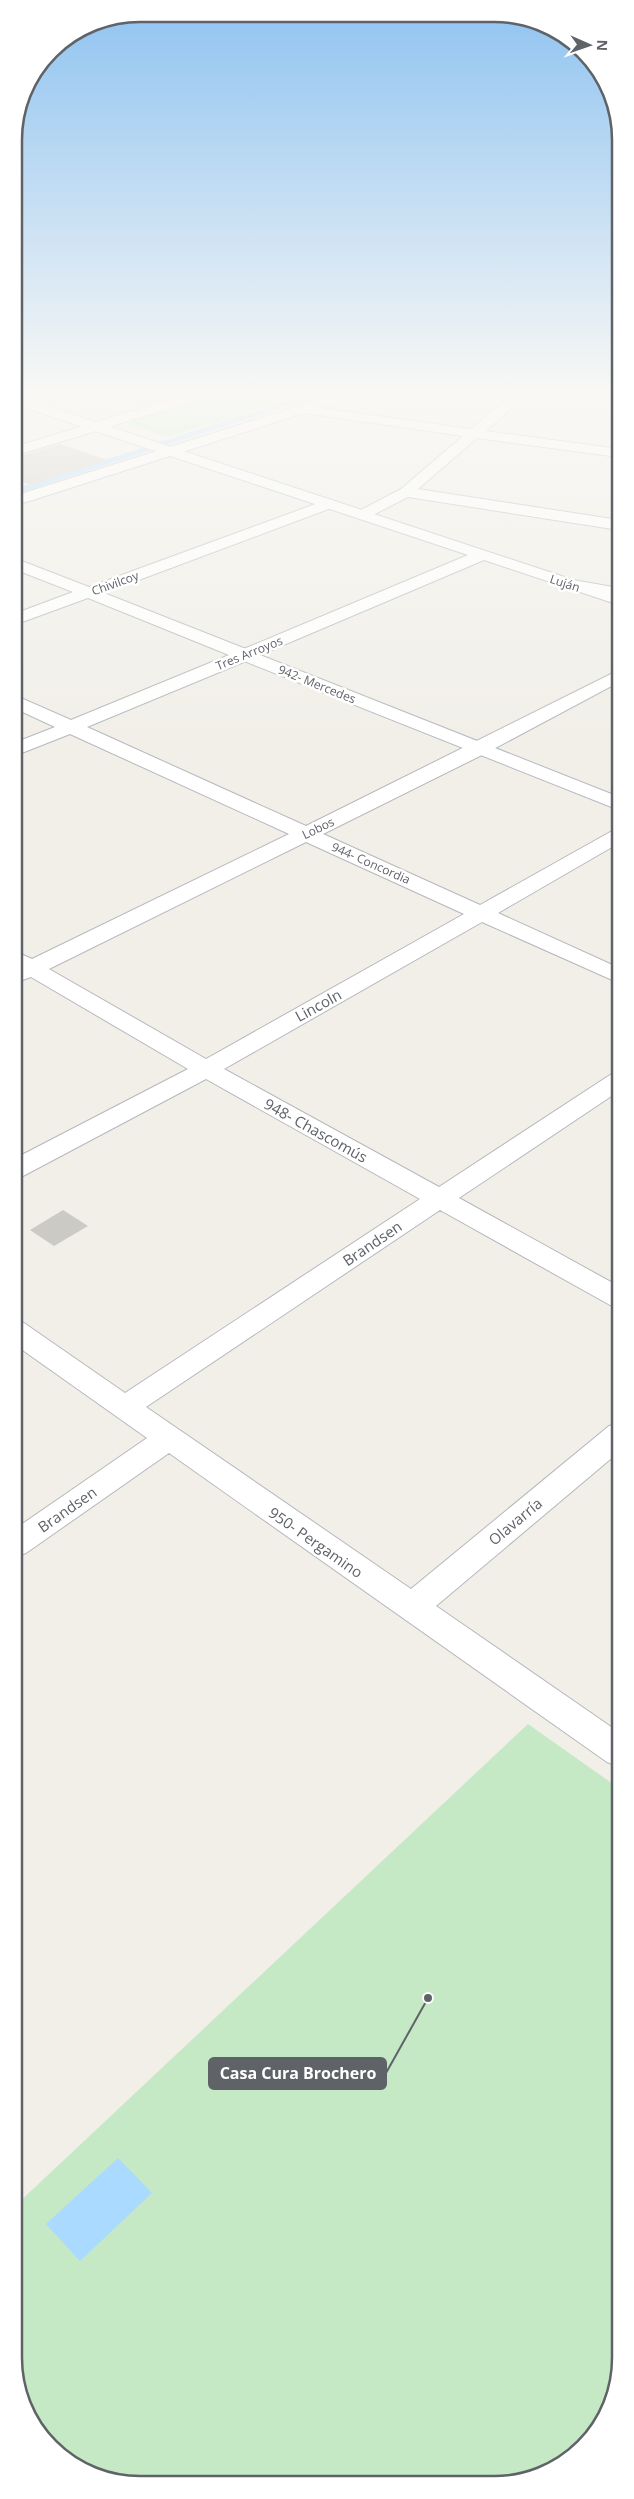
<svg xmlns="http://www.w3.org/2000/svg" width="634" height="2499" font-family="'Open Sans',sans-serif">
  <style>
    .green { fill: #c5e8c5 }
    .water { fill: #aadaff }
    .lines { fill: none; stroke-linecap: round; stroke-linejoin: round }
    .stream { stroke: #aadaff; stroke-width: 5 }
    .building { fill: #cccac5 }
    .minor-casing { stroke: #b5b8bc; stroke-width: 2 }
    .secondary-casing { stroke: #b6babf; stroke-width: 2 }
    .minor { fill: #fff; fill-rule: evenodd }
    .secondary { fill: #fff; fill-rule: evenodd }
    .labels { text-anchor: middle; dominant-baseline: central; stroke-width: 5; stroke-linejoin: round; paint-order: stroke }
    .far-street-label { font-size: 12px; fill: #5f6368; stroke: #fff }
    .street-label { font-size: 15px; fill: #5f6368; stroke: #fff }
    .rim { fill: none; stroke: #5f6368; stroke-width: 2.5 }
    .leader { fill: none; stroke: #5f6368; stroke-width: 2 }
    .callout-dot { fill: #5f6368; stroke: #fff; stroke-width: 2 }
    .callout { fill: #5f6368; stroke: #5f6368; stroke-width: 2 }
    .callout-label { font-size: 16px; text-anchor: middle; font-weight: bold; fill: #fff }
  </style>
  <rect width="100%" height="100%" fill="#f1efe8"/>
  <g class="green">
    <path d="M234 390H249L285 401 167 437 125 423Z"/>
    <path d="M528 1724 620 1789V2367L611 2407 589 2442 550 2472 510 2484 115 2483 77 2468 45 2442 15 2376V2206Z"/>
  </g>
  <path class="water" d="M118 2158 152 2193 80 2261 46 2224Z"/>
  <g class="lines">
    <path class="stream" d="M14 492 329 390"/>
  </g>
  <g class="building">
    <path d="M60 444 107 460 31 485 14 479V458Z"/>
    <path d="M63 1210 88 1226 54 1246 30 1230Z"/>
  </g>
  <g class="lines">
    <g class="minor-casing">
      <g id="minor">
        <path d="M47 390H68L66 393 14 408V400Z"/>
        <path d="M201 390H222L220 393 14 456V447Z"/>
        <path d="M350 390H370L368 393 320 408 471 429 517 390H532L486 431 619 449V457L477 438 418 489 619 520V530L408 497 367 518H357L354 515 357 512 401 489 463 436 304 413 14 506V496Z"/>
        <path d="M589 390H619V397L596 394Z"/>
        <path d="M329 499 334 501 337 504 334 507 104 593 251 651 254 655 251 659 87 727 306 826 619 670V682L486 753 323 834 480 905 612 831 619 829V843L498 913 619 968V983L482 922 224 1069 439 1187 610 1075 619 1073V1091L459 1198 620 1287V1308L610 1305 440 1210 146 1407 411 1589 609 1426 620 1423V1451L436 1606 620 1733V1767L607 1762 169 1453 26 1553 15 1557V1529L147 1438 14 1344V1321L24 1323 125 1393 420 1199 206 1079 23 1176 14 1178V1159L188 1069 31 977 20 981 14 979V951L32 959 289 834 70 734 14 756V743L55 727 14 708V695L71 720 229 655 88 598 14 625V614L73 592 14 569V558L89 587ZM306 842 464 914 206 1059 49 969Z"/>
        <path d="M573 580 619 588V598L567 589 565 585 567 581Z"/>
      </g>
    </g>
    <g class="secondary-casing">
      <path id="secondary" d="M14 395 619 595V605L484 560 260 655 619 797V810L239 659 236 655 239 651 468 555 14 404Z"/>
    </g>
    <use href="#minor" class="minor"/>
    <use href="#secondary" class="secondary"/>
  </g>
  <linearGradient id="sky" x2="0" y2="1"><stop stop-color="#8fc3f1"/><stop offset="0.53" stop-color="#f9f8f5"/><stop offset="1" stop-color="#f9f8f5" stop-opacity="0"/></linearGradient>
  <rect width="634" height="740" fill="url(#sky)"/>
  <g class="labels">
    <g class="far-street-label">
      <text transform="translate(115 583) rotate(-20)">Chivilcoy</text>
      <text transform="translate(565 583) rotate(18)">Luján</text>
      <text transform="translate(249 653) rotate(-22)">Tres Arroyos</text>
      <text transform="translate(317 684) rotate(22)">942- Mercedes</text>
      <text transform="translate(318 828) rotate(-26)">Lobos</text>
      <text transform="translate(371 863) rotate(24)">944- Concordia</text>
    </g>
    <g class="street-label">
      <text transform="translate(318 1005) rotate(-29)">Lincoln</text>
      <text transform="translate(316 1130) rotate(29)">948- Chascomús</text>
      <text transform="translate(372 1243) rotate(-34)">Brandsen</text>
      <text transform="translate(67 1509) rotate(-35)">Brandsen</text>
      <text transform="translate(515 1521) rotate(-40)">Olavarría</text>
      <text transform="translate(316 1542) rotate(35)">950- Pergamino</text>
    </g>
  </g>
  <path d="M0 0H634V2499H0ZM140 22H494A118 118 0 0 1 612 140V2358A118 118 0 0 1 494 2476H140A118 118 0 0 1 22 2358V140A118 118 0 0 1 140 22Z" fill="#fff" fill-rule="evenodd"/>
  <path class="rim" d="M140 22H494A118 118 0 0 1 612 140V2358A118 118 0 0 1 494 2476H140A118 118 0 0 1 22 2358V140A118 118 0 0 1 140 22Z"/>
  <path class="leader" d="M428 1998L386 2073"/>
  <circle class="callout-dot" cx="428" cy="1998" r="5"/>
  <rect class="callout" x="209" y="2058" width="177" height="31" rx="5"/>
  <g class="callout-label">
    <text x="298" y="2079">Casa Cura Brochero</text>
  </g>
  <g transform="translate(589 45) rotate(92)" stroke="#ffffff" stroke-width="4" paint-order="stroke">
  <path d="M0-4L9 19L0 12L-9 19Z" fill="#5f6368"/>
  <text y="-8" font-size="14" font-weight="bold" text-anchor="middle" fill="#5f6368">N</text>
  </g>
</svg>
